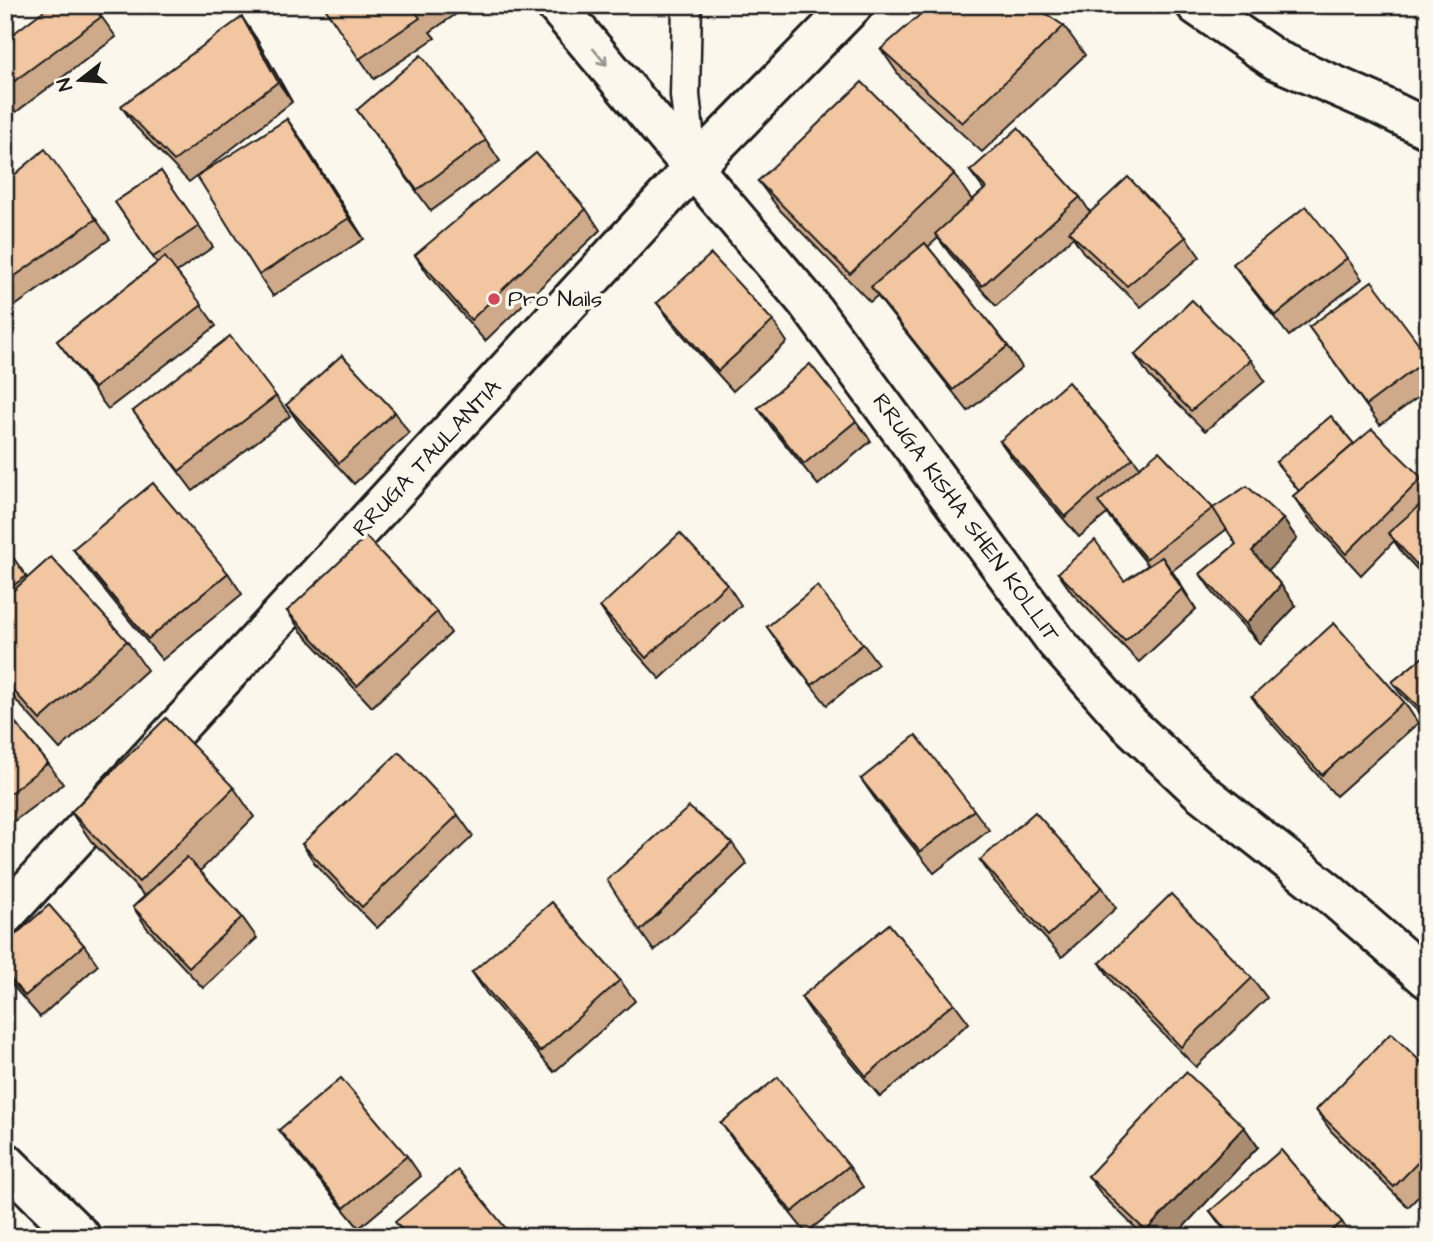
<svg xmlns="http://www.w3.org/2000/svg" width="1433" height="1242" font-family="'Architects Daughter',sans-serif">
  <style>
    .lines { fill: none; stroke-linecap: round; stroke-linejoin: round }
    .lane-casing { stroke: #1c1c1c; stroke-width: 33 }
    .street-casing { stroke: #1c1c1c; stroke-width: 44 }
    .secondary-casing { stroke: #1c1c1c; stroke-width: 44 }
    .lane { stroke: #fbf7ec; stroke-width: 28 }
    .street { stroke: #fbf7ec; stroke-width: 38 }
    .secondary { stroke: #fbf7ec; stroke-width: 38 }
    .wall { fill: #cfaa8a; stroke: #1c1c1c; stroke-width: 2 }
    .shaded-wall { fill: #a98b70; stroke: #1c1c1c; stroke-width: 2 }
    .building { fill: #f1c6a0; stroke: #1c1c1c; stroke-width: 2 }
    .oneway { stroke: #97948e }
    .poi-dot { fill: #d1495b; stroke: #fbf7ec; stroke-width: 2.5 }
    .labels { text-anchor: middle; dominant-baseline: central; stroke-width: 7; stroke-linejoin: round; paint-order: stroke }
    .poi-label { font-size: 23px; fill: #1c1c1c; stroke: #fbf7ec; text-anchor: start }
    .street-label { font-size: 23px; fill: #1c1c1c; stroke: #fbf7ec }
  </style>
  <rect width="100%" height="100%" fill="#fbf7ec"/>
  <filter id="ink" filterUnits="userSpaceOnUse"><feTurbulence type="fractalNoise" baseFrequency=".0143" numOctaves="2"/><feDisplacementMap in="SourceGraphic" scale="14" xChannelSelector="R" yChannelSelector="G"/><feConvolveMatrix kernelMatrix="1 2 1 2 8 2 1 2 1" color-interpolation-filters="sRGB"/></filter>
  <g filter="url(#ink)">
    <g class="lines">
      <g class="lane-casing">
        <path id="lane" d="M687 5 685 95 693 168"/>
      </g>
      <g class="street-casing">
        <g id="street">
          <path d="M1196 5 1276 60 1373 102 1428 129"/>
          <path d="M693 168 807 302 1057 643 1128 723 1200 791 1328 892 1428 979"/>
        </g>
      </g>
      <g class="secondary-casing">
        <g id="secondary">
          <path d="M556 5 693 168"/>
          <path d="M5 915 693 168 853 5"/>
          <path d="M5 1162 81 1237"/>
        </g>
      </g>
      <use href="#lane" class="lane"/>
      <use href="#street" class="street"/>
      <use href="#secondary" class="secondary"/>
    </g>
    <g class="wall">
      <path d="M93 5 116 37 16 112 5 98V40Z"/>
      <path d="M323 5H463L465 8 430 32 435 38 374 79Z"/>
      <path d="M1064 26 1085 55 982 152 901 78 881 49Z"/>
      <path d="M256 38 292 102 189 182 136 127 121 106Z"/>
      <path d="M357 110 486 140 500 161 431 211Z"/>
      <path d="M287 119 301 139 364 239 273 296 259 275Z"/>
      <path d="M1428 168V197L1418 183Z"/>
      <path d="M161 171 213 247 177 272 216 326 108 409 57 341 157 263 115 202Z"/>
      <path d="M970 171 1080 197 1090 212 1186 237 1200 257 1141 307 1083 252 1073 237 996 306 950 254 938 238 928 247 1008 346 1022 367 968 411 877 296 870 302 779 209 758 181 954 174 972 200 984 190Z"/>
      <path d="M5 183 96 219 110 239 5 313Z"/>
      <path d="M586 209 600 230 485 341 429 276 415 255Z"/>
      <path d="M1347 258 1362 279 1289 336 1248 284 1233 264Z"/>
      <path d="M657 303 773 321 787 342 733 391 672 323Z"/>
      <path d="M1309 327 1428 356V390L1380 425Z"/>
      <path d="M1135 355 1251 360 1265 381 1205 431 1149 376Z"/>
      <path d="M276 396 290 416 193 491 133 411Z"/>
      <path d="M286 405 395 412 409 433 354 484 301 426Z"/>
      <path d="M758 408 856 421 871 441 818 485 772 428Z"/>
      <path d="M1000 441 1133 458 1140 467 1213 508 1283 519 1297 539 1268 570 1281 585 1296 606 1260 644 1214 594 1200 574 1236 544 1227 529 1172 571 1196 609 1139 662 1072 593 1058 573 1124 581 1148 565 1107 514 1079 537 1014 461Z"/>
      <path d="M1354 444 1422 478 1428 486V581L1403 554 1394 541 1361 575 1308 517 1293 496 1299 491 1276 462Z"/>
      <path d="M5 546 27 578 127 641 147 670 60 749 5 688Z"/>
      <path d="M73 549 228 573 242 594 162 660 88 570Z"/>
      <path d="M727 584 741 605 660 679 614 628 600 607Z"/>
      <path d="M287 611 437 612 451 633 372 707 301 631Z"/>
      <path d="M767 627 863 644 878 664 827 705 781 647Z"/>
      <path d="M1428 653V718L1427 719 1400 693 1392 682Z"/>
      <path d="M1252 697 1404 702 1418 723 1336 796 1266 717Z"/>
      <path d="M5 710 48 763 63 784 5 828Z"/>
      <path d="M861 779 974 810 989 830 934 873 875 799Z"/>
      <path d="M234 788 254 817 200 871 242 917 257 938 203 988 147 928 133 907 145 896 91 841 71 812Z"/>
      <path d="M458 815 473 836 377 928 316 865 302 844Z"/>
      <path d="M732 843 747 864 654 951 640 931Z"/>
      <path d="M980 860 1102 887 1116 908 1062 957 994 881Z"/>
      <path d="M5 944 84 945 98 965 40 1017 5 977Z"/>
      <path d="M1100 963 1252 978 1267 998 1196 1067 1114 984Z"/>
      <path d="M472 972 620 980 635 1001 554 1072 486 993Z"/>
      <path d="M801 997 954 1003 969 1023 880 1097 815 1018Z"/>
      <path d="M1428 1069V1187L1408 1207 1331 1131 1316 1110Z"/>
      <path d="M721 1123 849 1166 863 1187 806 1233 735 1143Z"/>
      <path d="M1244 1127 1258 1147 1174 1237H1145L1103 1196 1088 1176Z"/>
      <path d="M279 1130 407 1156 421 1176 359 1228 294 1150Z"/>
      <path d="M1210 1211 1342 1222 1352 1237H1229Z"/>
      <path d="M5 1224 12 1233 8 1237H5Z"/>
    </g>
    <g class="shaded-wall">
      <path d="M242 17 256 38 292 102 278 82Z"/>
      <path d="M287 119 301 139 364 239 349 218Z"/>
      <path d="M1283 519 1297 539 1267 572 1252 551Z"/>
      <path d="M1162 557 1176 577 1196 609 1182 589Z"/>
      <path d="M1281 585 1296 606 1260 644 1246 624Z"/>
      <path d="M1244 1127 1258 1147 1174 1237H1150L1146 1231Z"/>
    </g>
    <g class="building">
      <path d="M51 5H93L101 17 5 88V40Z"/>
      <path d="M323 5H424L415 11 420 18 359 59Z"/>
      <path d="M931 5H1033L1064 26 962 123 881 49Z"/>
      <path d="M242 17 278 82 174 161 121 106Z"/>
      <path d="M421 55 486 140 417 190 357 110Z"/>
      <path d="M862 82 954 174 850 274 758 181Z"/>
      <path d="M287 119 349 218 259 275 197 176Z"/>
      <path d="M1018 128 1080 197 982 286 935 234 986 188 970 171Z"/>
      <path d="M45 149 96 219 5 283V183Z"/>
      <path d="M536 153 586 209 471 320 415 255Z"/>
      <path d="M1428 168V189L1418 183Z"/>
      <path d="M161 171 199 226 153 257 115 202Z"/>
      <path d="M1128 177 1186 237 1127 286 1069 232Z"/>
      <path d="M1306 206 1347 258 1275 316 1233 264Z"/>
      <path d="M925 243 1008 346 953 390 871 287Z"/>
      <path d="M711 254 773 321 718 371 657 303Z"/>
      <path d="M165 257 202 305 94 388 57 341Z"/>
      <path d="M1372 281 1428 356V359L1366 405 1309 327Z"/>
      <path d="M1192 300 1251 360 1191 411 1135 355Z"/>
      <path d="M230 336 276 396 179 471 133 411Z"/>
      <path d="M342 355 395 412 339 463 286 405Z"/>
      <path d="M810 364 856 421 804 464 758 408Z"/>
      <path d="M1068 382 1133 458 1065 517 1000 441Z"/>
      <path d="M1331 416 1354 444 1299 491 1276 462Z"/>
      <path d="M1372 429 1422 478 1346 554 1293 496Z"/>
      <path d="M1159 451 1213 508 1146 559 1098 502Z"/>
      <path d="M153 483 228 573 148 639 73 549Z"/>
      <path d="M1247 486 1283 519 1252 551 1281 585 1246 624 1200 574 1236 544 1213 508Z"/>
      <path d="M1428 498V577L1388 533Z"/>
      <path d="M680 533 727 584 646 658 600 607Z"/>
      <path d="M366 537 437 612 357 686 287 611Z"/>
      <path d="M1095 540 1124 581 1162 557 1182 589 1125 641 1058 573Z"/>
      <path d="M5 546 26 576 5 592Z"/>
      <path d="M51 557 127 641 40 720 5 681V598Z"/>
      <path d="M817 586 863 644 812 685 767 627Z"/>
      <path d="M1334 623 1404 702 1322 775 1252 697Z"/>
      <path d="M1428 653V702L1420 708 1392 682Z"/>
      <path d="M5 710 48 763 5 797Z"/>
      <path d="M166 718 234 788 139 882 71 812Z"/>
      <path d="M916 735 974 810 920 852 861 779Z"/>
      <path d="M399 752 458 815 362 907 302 844Z"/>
      <path d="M689 807 732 843 640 931 607 880Z"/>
      <path d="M1035 812 1102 887 1048 936 980 860Z"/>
      <path d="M187 857 242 917 189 967 133 907Z"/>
      <path d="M1171 894 1252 978 1181 1047 1100 963Z"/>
      <path d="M552 902 620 980 540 1052 472 972Z"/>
      <path d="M49 905 84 945 25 996 5 973V944Z"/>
      <path d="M889 924 954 1003 866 1076 801 997Z"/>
      <path d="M1391 1033 1428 1069V1152L1394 1187 1316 1110Z"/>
      <path d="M1186 1072 1244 1127 1146 1231 1088 1176Z"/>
      <path d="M778 1077 849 1166 792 1212 721 1123Z"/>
      <path d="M341 1078 407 1156 344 1208 279 1130Z"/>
      <path d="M1281 1150 1342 1222 1324 1237H1232L1210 1211Z"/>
      <path d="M458 1170 513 1237H408L395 1222Z"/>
    </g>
    <defs><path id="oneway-shaft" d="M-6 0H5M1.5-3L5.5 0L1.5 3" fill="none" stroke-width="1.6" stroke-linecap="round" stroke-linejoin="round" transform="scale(1.75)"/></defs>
    <use class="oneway" href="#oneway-shaft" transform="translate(600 57) rotate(50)"/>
  </g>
  <circle class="poi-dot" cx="494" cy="299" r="7"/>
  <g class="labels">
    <g class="poi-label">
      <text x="508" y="299">Pro Nails</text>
    </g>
    <g class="street-label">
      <text transform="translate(427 458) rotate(-47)">RRUGA TAULANTIA</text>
      <text transform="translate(966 518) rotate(54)">RRUGA KISHA SHEN KOLLIT</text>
    </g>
  </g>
  <rect width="1433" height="1242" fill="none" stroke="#fbf7ec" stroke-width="28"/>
  <rect x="14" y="14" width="1405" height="1214" fill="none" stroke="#1c1c1c" stroke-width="2.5" filter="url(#ink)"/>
  <g transform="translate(80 80) rotate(253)" stroke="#fbf7ec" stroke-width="5" paint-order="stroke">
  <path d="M0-5L12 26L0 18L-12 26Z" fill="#1c1c1c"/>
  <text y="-10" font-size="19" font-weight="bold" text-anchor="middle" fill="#1c1c1c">N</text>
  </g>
</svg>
